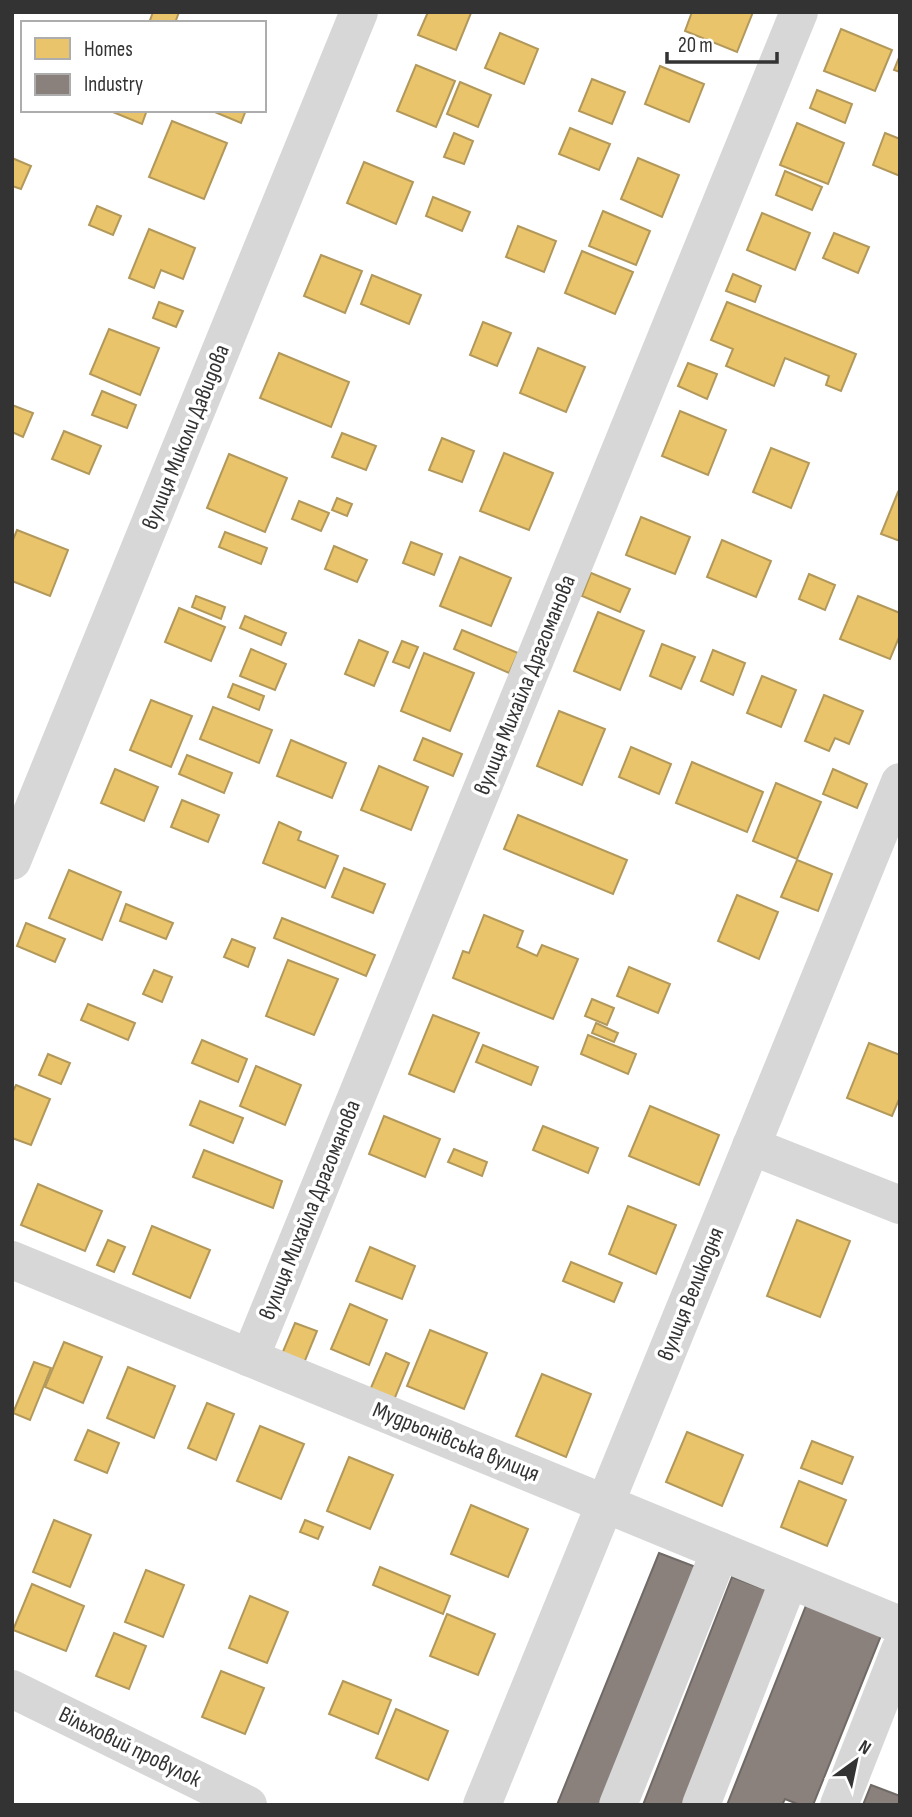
<svg xmlns="http://www.w3.org/2000/svg" width="912" height="1817" font-family="'Sofia Sans Condensed',sans-serif">
  <style>
    .homes { fill: #e9c46a; stroke: #b2985a; stroke-width: 2 }
    .industry { fill: #8a817c; stroke: #706a66; stroke-width: 2 }
    .lines { fill: none; stroke-linecap: round; stroke-linejoin: round }
    .minor { stroke: #d7d7d7; stroke-width: 38 }
    .labels { text-anchor: middle; dominant-baseline: central; stroke-width: 7; stroke-linejoin: round; paint-order: stroke }
    .street-label { font-size: 23px; fill: #333; stroke: #fff }
  </style>
  <rect width="100%" height="100%" fill="#fff"/>
  <g class="homes">
    <path d="M153 12H179L175 23H149Z"/>
    <path d="M428 12 471 13 456 50 418 35Z"/>
    <path d="M692 12H753L737 52 685 31Z"/>
    <path d="M841 29 892 50 875 91 824 71Z"/>
    <path d="M500 33 538 49 524 84 485 68Z"/>
    <path d="M900 55V72L894 70Z"/>
    <path d="M416 65 455 81 436 127 397 111Z"/>
    <path d="M660 66 704 84 689 122 645 104Z"/>
    <path d="M592 79 625 92 612 124 579 111Z"/>
    <path d="M460 82 491 95 478 127 447 114Z"/>
    <path d="M817 90 852 104 845 123 810 108Z"/>
    <path d="M108 110H147L142 124Z"/>
    <path d="M210 110H246L241 123Z"/>
    <path d="M172 121 227 143 204 199 149 177Z"/>
    <path d="M797 123 844 143 828 184 780 165Z"/>
    <path d="M570 128 610 144 599 170 559 154Z"/>
    <path d="M454 133 473 141 464 164 444 157Z"/>
    <path d="M885 133 900 139V176L873 165Z"/>
    <path d="M12 158 31 166 21 189 12 186Z"/>
    <path d="M638 158 679 175 662 217 621 199Z"/>
    <path d="M364 162 413 182 396 224 347 203Z"/>
    <path d="M785 171 822 187 812 210 776 195Z"/>
    <path d="M433 197 470 212 462 231 426 216Z"/>
    <path d="M97 206 121 216 113 235 89 225Z"/>
    <path d="M603 211 650 231 636 265 589 246Z"/>
    <path d="M762 213 810 233 795 270 747 250Z"/>
    <path d="M518 226 556 241 544 272 506 257Z"/>
    <path d="M149 229 195 248 183 279 161 270 154 288 129 278Z"/>
    <path d="M834 233 869 247 858 273 823 258Z"/>
    <path d="M582 251 633 272 615 314 565 293Z"/>
    <path d="M321 255 362 271 345 313 304 296Z"/>
    <path d="M733 274 761 286 755 302 726 291Z"/>
    <path d="M372 275 421 295 409 324 361 304Z"/>
    <path d="M159 302 183 311 176 327 153 318Z"/>
    <path d="M727 302 856 354 841 391 826 385 829 376 785 358 774 386 726 366 733 349 711 340Z"/>
    <path d="M483 322 511 333 497 366 470 355Z"/>
    <path d="M109 329 159 348 140 395 90 374Z"/>
    <path d="M538 348 585 367 566 412 520 393Z"/>
    <path d="M279 353 349 382 331 427 260 398Z"/>
    <path d="M688 363 717 374 707 399 678 386Z"/>
    <path d="M102 391 136 405 127 428 92 415Z"/>
    <path d="M12 405 33 413 23 437 12 432Z"/>
    <path d="M680 411 726 430 708 475 662 456Z"/>
    <path d="M64 431 101 446 89 474 52 459Z"/>
    <path d="M342 433 376 446 366 470 332 457Z"/>
    <path d="M442 438 474 451 462 482 429 470Z"/>
    <path d="M771 448 809 463 791 508 753 492Z"/>
    <path d="M504 453 553 473 529 530 480 511Z"/>
    <path d="M229 454 287 478 265 532 207 508Z"/>
    <path d="M898 492 900 493V541L881 534Z"/>
    <path d="M337 498 352 504 347 516 332 510Z"/>
    <path d="M299 501 329 513 321 531 292 519Z"/>
    <path d="M641 517 690 537 675 574 626 555Z"/>
    <path d="M17 530 68 550 50 596 12 581V542Z"/>
    <path d="M225 532 267 548 261 564 219 547Z"/>
    <path d="M722 540 771 561 756 597 707 577Z"/>
    <path d="M411 542 442 554 434 575 403 563Z"/>
    <path d="M334 546 367 560 357 582 325 569Z"/>
    <path d="M460 557 511 578 491 626 440 606Z"/>
    <path d="M591 573 630 589 620 612 582 596Z"/>
    <path d="M809 574 835 585 825 610 799 599Z"/>
    <path d="M196 596 225 607 221 619 192 607Z"/>
    <path d="M858 596 900 613V635L890 659 840 639Z"/>
    <path d="M179 608 225 627 211 661 165 642Z"/>
    <path d="M598 612 644 631 620 690 574 671Z"/>
    <path d="M245 616 286 633 281 645 240 628Z"/>
    <path d="M462 630 518 653 509 673 454 649Z"/>
    <path d="M359 640 388 652 374 686 345 674Z"/>
    <path d="M402 641 418 647 409 668 393 662Z"/>
    <path d="M662 644 695 657 681 689 650 676Z"/>
    <path d="M251 649 286 664 275 690 240 676Z"/>
    <path d="M713 650 745 663 733 695 701 681Z"/>
    <path d="M424 653 474 673 450 731 401 711Z"/>
    <path d="M762 676 796 690 781 727 747 713Z"/>
    <path d="M233 684 264 696 259 710 228 697Z"/>
    <path d="M824 695 863 711 849 744 835 738 829 751 805 741Z"/>
    <path d="M151 700 192 716 171 767 130 750Z"/>
    <path d="M213 707 272 730 259 763 200 739Z"/>
    <path d="M559 711 605 729 582 785 537 766Z"/>
    <path d="M423 738 462 754 453 776 414 760Z"/>
    <path d="M291 740 346 763 332 798 277 776Z"/>
    <path d="M631 747 671 764 659 794 619 777Z"/>
    <path d="M187 755 232 773 224 793 179 774Z"/>
    <path d="M692 762 763 792 747 832 676 803Z"/>
    <path d="M379 766 428 787 411 830 361 810Z"/>
    <path d="M115 769 158 787 144 821 101 803Z"/>
    <path d="M833 769 867 784 857 808 823 794Z"/>
    <path d="M776 783 821 802 797 859 753 841Z"/>
    <path d="M182 800 219 815 208 842 171 827Z"/>
    <path d="M518 815 627 860 613 894 504 849Z"/>
    <path d="M279 822 301 832 298 840 338 856 325 888 263 863Z"/>
    <path d="M797 860 832 874 818 911 781 897Z"/>
    <path d="M344 868 385 884 373 913 332 897Z"/>
    <path d="M69 870 121 892 102 940 49 918Z"/>
    <path d="M737 895 778 912 759 959 718 941Z"/>
    <path d="M126 904 173 923 166 939 120 921Z"/>
    <path d="M484 915 523 931 517 947 537 956 542 945 578 959 553 1019 453 978 463 951 469 953Z"/>
    <path d="M282 918 375 955 366 976 274 938Z"/>
    <path d="M26 923 65 939 55 962 17 946Z"/>
    <path d="M232 939 255 948 248 967 224 957Z"/>
    <path d="M288 960 338 979 314 1035 266 1016Z"/>
    <path d="M629 967 670 984 658 1013 617 996Z"/>
    <path d="M154 970 172 977 162 1002 143 994Z"/>
    <path d="M592 999 614 1008 607 1025 585 1016Z"/>
    <path d="M88 1004 135 1023 128 1040 81 1020Z"/>
    <path d="M433 1015 479 1033 454 1092 409 1074Z"/>
    <path d="M596 1023 618 1033 614 1042 592 1033Z"/>
    <path d="M588 1035 636 1054 628 1074 581 1054Z"/>
    <path d="M202 1040 247 1059 238 1082 192 1063Z"/>
    <path d="M869 1043 900 1055V1097L892 1116 847 1098Z"/>
    <path d="M483 1045 538 1067 531 1085 476 1062Z"/>
    <path d="M48 1054 70 1063 61 1084 39 1075Z"/>
    <path d="M256 1066 301 1085 285 1125 240 1106Z"/>
    <path d="M16 1085 50 1099 31 1145 12 1138V1093Z"/>
    <path d="M200 1101 243 1118 233 1143 190 1125Z"/>
    <path d="M650 1106 719 1135 699 1185 629 1156Z"/>
    <path d="M384 1116 440 1139 425 1177 369 1154Z"/>
    <path d="M543 1126 598 1148 588 1173 533 1150Z"/>
    <path d="M454 1149 487 1162 482 1176 448 1162Z"/>
    <path d="M204 1150 282 1181 273 1208 193 1177Z"/>
    <path d="M38 1184 102 1211 85 1251 21 1225Z"/>
    <path d="M628 1206 676 1225 656 1274 609 1254Z"/>
    <path d="M797 1220 850 1241 820 1317 767 1296Z"/>
    <path d="M152 1226 210 1250 190 1298 133 1274Z"/>
    <path d="M108 1240 125 1247 114 1272 97 1265Z"/>
    <path d="M370 1247 415 1266 402 1299 356 1281Z"/>
    <path d="M571 1262 622 1283 614 1302 563 1281Z"/>
    <path d="M350 1304 387 1320 369 1365 331 1349Z"/>
    <path d="M295 1323 317 1331 304 1363 282 1354Z"/>
    <path d="M430 1330 487 1353 464 1409 407 1386Z"/>
    <path d="M64 1342 102 1357 83 1403 45 1387Z"/>
    <path d="M386 1353 409 1363 394 1400 370 1390Z"/>
    <path d="M34 1362 51 1368 30 1420 13 1413Z"/>
    <path d="M128 1367 175 1386 154 1438 107 1418Z"/>
    <path d="M542 1374 591 1394 566 1457 516 1436Z"/>
    <path d="M207 1403 234 1414 216 1460 188 1448Z"/>
    <path d="M260 1426 304 1444 281 1499 237 1481Z"/>
    <path d="M88 1430 119 1443 107 1473 75 1460Z"/>
    <path d="M687 1432 743 1455 722 1506 666 1482Z"/>
    <path d="M812 1441 853 1457 842 1484 801 1468Z"/>
    <path d="M349 1457 393 1475 370 1529 327 1511Z"/>
    <path d="M799 1481 846 1500 827 1546 781 1527Z"/>
    <path d="M471 1505 528 1529 508 1577 451 1554Z"/>
    <path d="M54 1520 91 1535 70 1587 33 1572Z"/>
    <path d="M305 1520 323 1527 318 1539 300 1532Z"/>
    <path d="M380 1567 450 1596 443 1614 373 1585Z"/>
    <path d="M146 1570 184 1585 163 1637 125 1622Z"/>
    <path d="M32 1584 84 1606 66 1651 13 1630Z"/>
    <path d="M250 1596 288 1612 267 1663 229 1648Z"/>
    <path d="M447 1614 495 1634 478 1675 430 1656Z"/>
    <path d="M114 1633 146 1646 129 1689 96 1676Z"/>
    <path d="M221 1671 264 1688 245 1734 202 1717Z"/>
    <path d="M343 1681 391 1700 378 1734 329 1714Z"/>
    <path d="M396 1709 448 1731 428 1780 376 1758Z"/>
  </g>
  <g class="industry">
    <path d="M659 1553 696 1567 600 1805H557Z"/>
    <path d="M732 1577 772 1592 688 1805H643Z"/>
    <path d="M807 1603 882 1633 813 1805H800L785 1799 782 1805H727Z"/>
    <path d="M871 1785 900 1796V1805H863Z"/>
  </g>
  <g class="lines">
    <g class="minor">
      <path d="M12 861 359 12"/>
      <path d="M751 1146 900 1205"/>
      <path d="M12 1260 900 1625"/>
      <path d="M250 1358 799 12"/>
      <path d="M12 1689 248 1805"/>
      <path d="M482 1805 900 782"/>
      <path d="M618 1805 720 1551"/>
      <path d="M701 1805 789 1580"/>
      <path d="M839 1805 900 1650"/>
    </g>
  </g>
  <g class="labels">
    <g class="street-label">
      <text transform="translate(186 437) rotate(-68)">вулиця Миколи Давидова</text>
      <text transform="translate(525 685) rotate(-68)">вулиця Михайла Драгоманова</text>
      <text transform="translate(310 1210) rotate(-68)">вулиця Михайла Драгоманова</text>
      <text transform="translate(691 1294) rotate(-68)">вулиця Великодня</text>
      <text transform="translate(456 1442) rotate(22)">Мудрьонівська вулиця</text>
      <text transform="translate(130 1747) rotate(26)">Вільховий провулок</text>
    </g>
  </g>
  <rect width="912" height="1817" fill="none" stroke="#333333" stroke-width="28"/>
  <rect x="21" y="21" width="245" height="91" fill="#ffffff" stroke="#adadad" stroke-width="2"/>
  <rect x="35" y="38" width="35" height="21" fill="#e9c46a" stroke="#adadad" stroke-width="2"/>
  <text x="84" y="56" font-size="21" fill="#333333">Homes</text>
  <rect x="35" y="74" width="35" height="21" fill="#8a817c" stroke="#adadad" stroke-width="2"/>
  <text x="84" y="91" font-size="21" fill="#333333">Industry</text>
  <g transform="translate(856 1761) rotate(33)" stroke="#ffffff" stroke-width="5" paint-order="stroke">
  <path d="M0-5L12 26L0 18L-12 26Z" fill="#333333"/>
  <text y="-10" font-size="19" font-weight="bold" text-anchor="middle" fill="#333333">N</text>
  </g>
  <path d="M667 52v10h110v-10" fill="none" stroke="#333333" stroke-width="3.5"/>
  <text x="678" y="52" font-size="21" fill="#333333" stroke="#ffffff" stroke-width="5" paint-order="stroke">20 m</text>
</svg>
